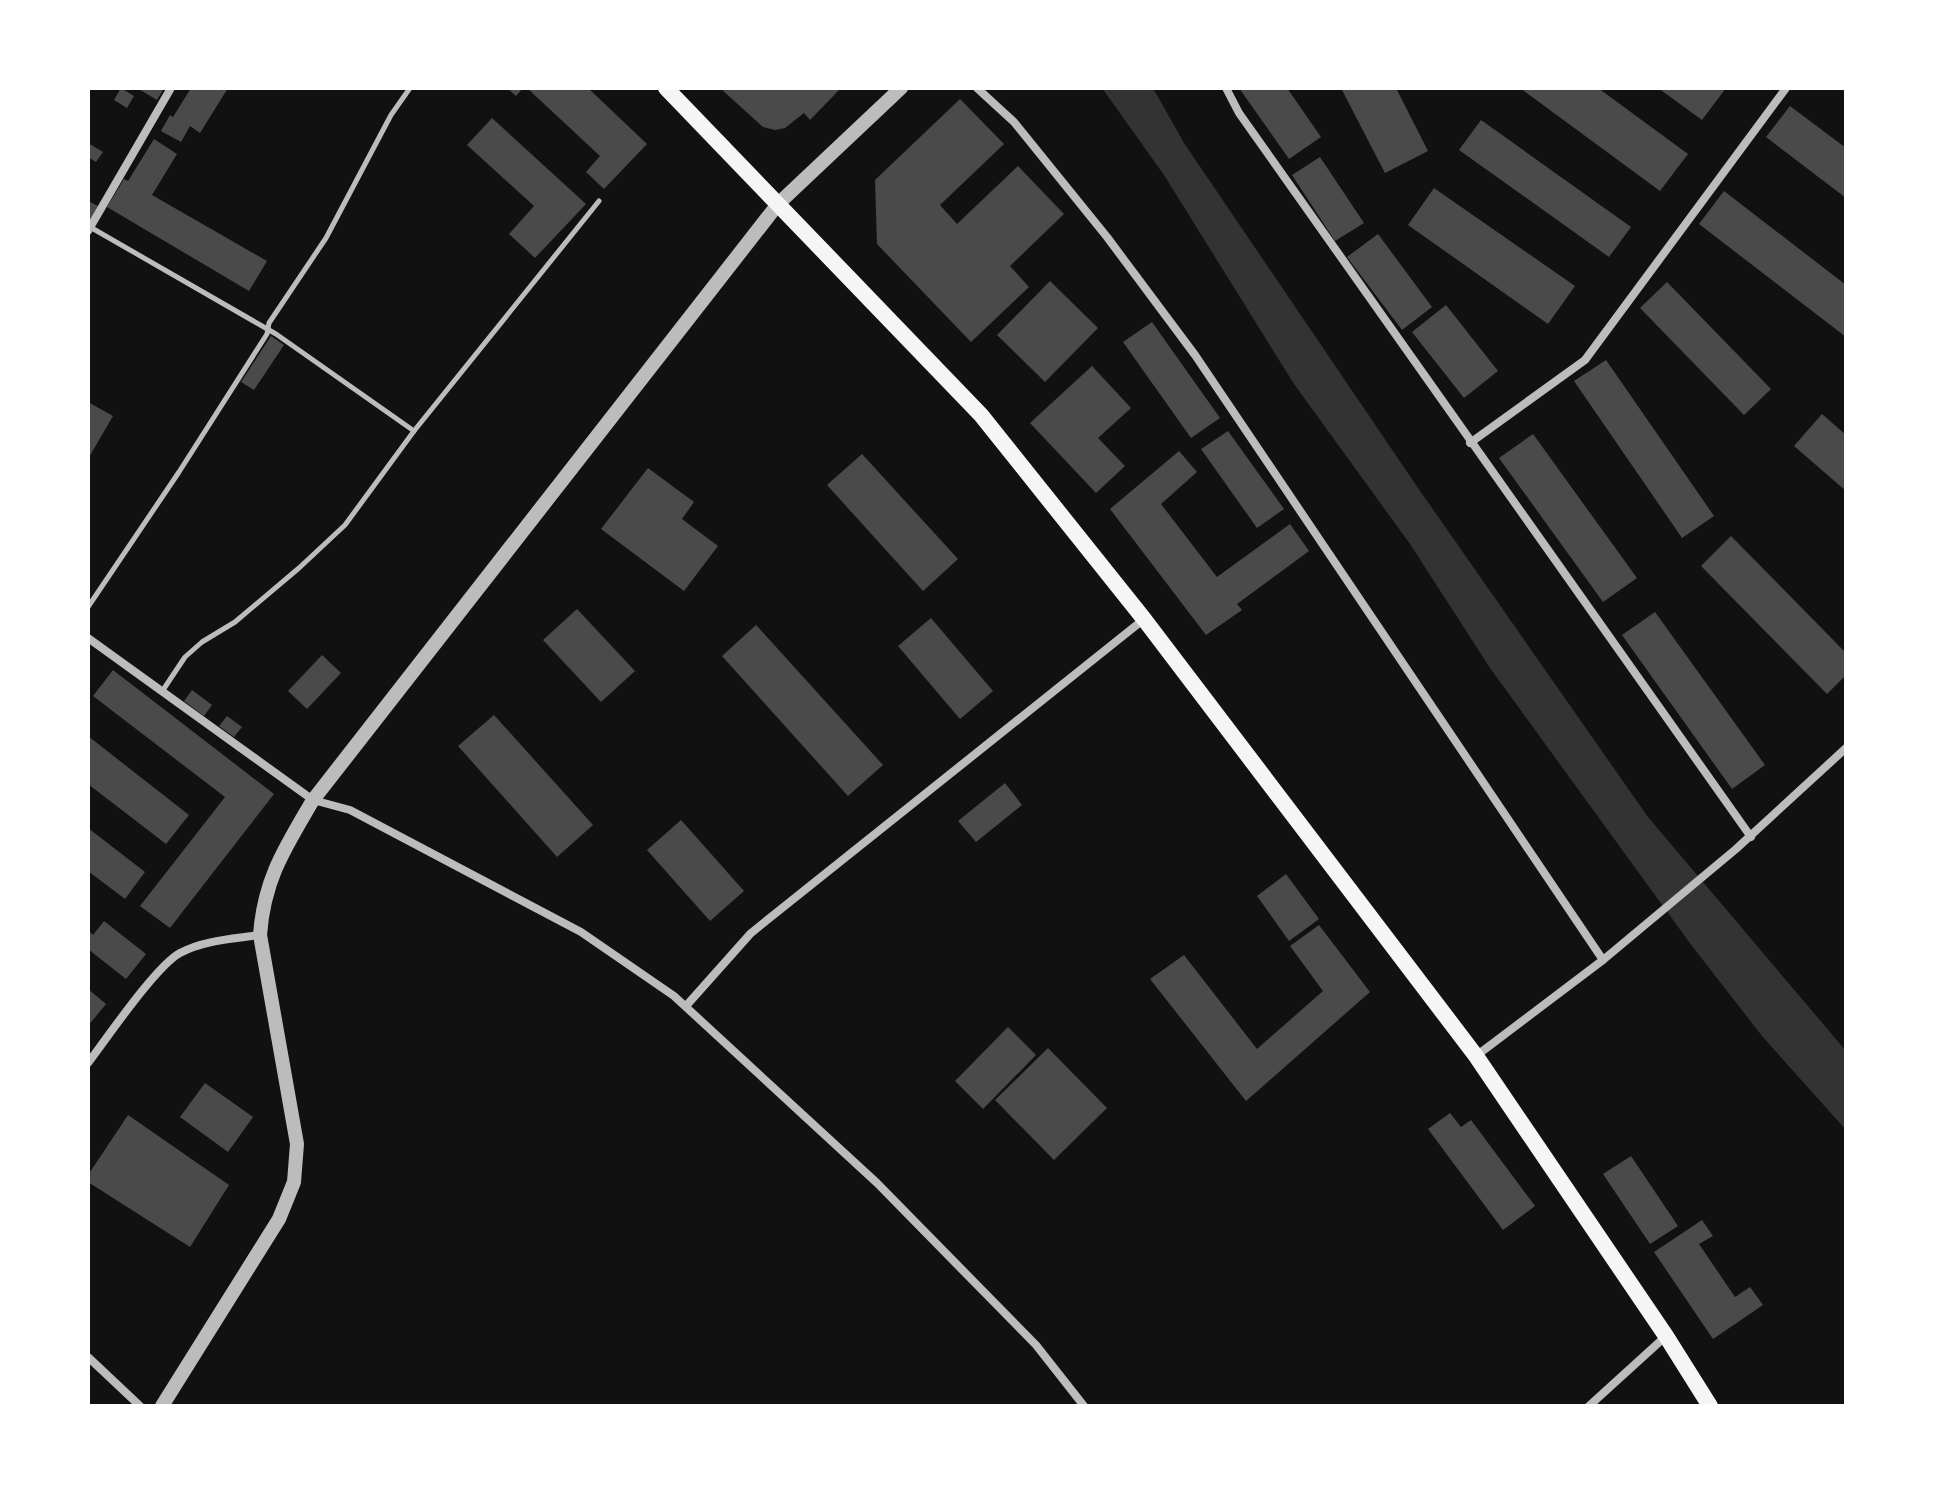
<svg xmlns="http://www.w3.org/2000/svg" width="1934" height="1494" font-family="Raleway,sans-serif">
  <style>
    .water { fill: #333 }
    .building { fill: #4a4a4a }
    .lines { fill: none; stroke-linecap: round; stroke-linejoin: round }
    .service { stroke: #bcbcbc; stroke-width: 5 }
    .minor { stroke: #bcbcbc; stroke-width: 8 }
    .tertiary { stroke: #bcbcbc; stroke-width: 14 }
    .secondary { stroke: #f5f5f5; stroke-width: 16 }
  </style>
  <rect width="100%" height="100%" fill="#111"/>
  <path class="water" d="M1102 88H1153L1184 143 1418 488 1648 817 1846 1051V1130L1762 1036 1692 946 1490 668 1410 544 1294 384 1164 175Z"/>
  <g class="building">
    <path d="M121 88 134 96 127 108 114 100Z"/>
    <path d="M137 88H164L157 100Z"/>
    <path d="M191 88H228L200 133 190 126 181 142 161 131 170 115 173 117Z"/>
    <path d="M507 88H523L516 96Z"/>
    <path d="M527 88H588L647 144 604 189 586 172 600 156Z"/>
    <path d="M720 88H841L810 120 804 113 785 128 775 130 763 127Z"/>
    <path d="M1239 88H1287L1321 137 1289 159Z"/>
    <path d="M1341 88H1396L1428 151 1385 173Z"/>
    <path d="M1520 88H1598L1688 154 1660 191Z"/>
    <path d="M1658 88H1726L1702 120Z"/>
    <path d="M960 99 1004 144 940 205 957 224 1018 166 1064 214 1010 266 1029 287 971 342 877 244 875 180Z"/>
    <path d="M1790 106 1846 148V198L1766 137Z"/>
    <path d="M492 118 586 204 535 258 509 234 534 206 467 145Z"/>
    <path d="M1481 120 1631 227 1609 257 1459 150Z"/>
    <path d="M154 139 177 154 152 195 267 261 249 291 107 207 124 179 128 181Z"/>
    <path d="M88 143 103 152 96 162 88 157Z"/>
    <path d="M1320 157 1364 223 1335 241 1292 175Z"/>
    <path d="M1434 188 1575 286 1548 324 1408 225Z"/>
    <path d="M1724 191 1846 285V337L1699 224Z"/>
    <path d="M88 201 98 206 88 224Z"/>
    <path d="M1378 234 1432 307 1402 330 1347 257Z"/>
    <path d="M1050 281 1098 328 1045 382 997 335Z"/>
    <path d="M1667 282 1771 389 1744 415 1640 308Z"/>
    <path d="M1446 305 1498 371 1464 398 1412 332Z"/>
    <path d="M1152 322 1220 418 1191 438 1123 342Z"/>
    <path d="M271 336 284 345 254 390 241 382Z"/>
    <path d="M1606 360 1714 516 1682 538 1574 381Z"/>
    <path d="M1092 366 1131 408 1098 438 1125 466 1096 493 1030 423Z"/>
    <path d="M88 402 113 416 88 459Z"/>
    <path d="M1822 414 1846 435V491L1794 446Z"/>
    <path d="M1228 431 1284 509 1257 528 1201 449Z"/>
    <path d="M1533 434 1637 578 1603 602 1499 458Z"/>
    <path d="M1179 451 1197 472 1161 504 1217 577 1290 524 1309 551 1237 604 1242 610 1206 635 1110 509Z"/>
    <path d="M862 454 958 559 923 591 827 485Z"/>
    <path d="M648 468 694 502 682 519 718 546 684 591 601 529Z"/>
    <path d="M1731 536 1846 653V675L1827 694 1701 566Z"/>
    <path d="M577 609 635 671 601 702 543 640Z"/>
    <path d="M1655 612 1765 765 1732 789 1622 635Z"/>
    <path d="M931 618 993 691 960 719 898 646Z"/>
    <path d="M756 625 883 765 848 796 722 656Z"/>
    <path d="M322 655 341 673 307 709 288 691Z"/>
    <path d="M113 670 274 794 170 928 140 906 225 797 93 696Z"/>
    <path d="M192 690 212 705 204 716 184 701Z"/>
    <path d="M494 715 593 825 557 857 458 746Z"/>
    <path d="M227 716 242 727 234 737 219 726Z"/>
    <path d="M88 736 189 815 166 844 88 784Z"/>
    <path d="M1005 783 1022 805 976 842 958 821Z"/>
    <path d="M681 820 744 891 710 921 647 850Z"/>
    <path d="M88 828 145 872 125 899 88 871Z"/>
    <path d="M1286 874 1319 919 1289 941 1257 896Z"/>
    <path d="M104 921 146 954 126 979 88 949V930L93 935Z"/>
    <path d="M1319 925 1370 992 1246 1101 1150 979 1184 955 1257 1049 1323 991 1290 946Z"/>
    <path d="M88 989 106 1004 88 1026Z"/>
    <path d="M1008 1027 1036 1055 983 1109 955 1081Z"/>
    <path d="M1048 1048 1107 1108 1054 1160 995 1100Z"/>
    <path d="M205 1083 253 1117 228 1152 180 1117Z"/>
    <path d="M1450 1113 1461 1127 1471 1120 1535 1206 1503 1230 1428 1129Z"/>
    <path d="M128 1115 229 1185 190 1247 88 1182V1175Z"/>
    <path d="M1631 1156 1678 1226 1650 1244 1603 1174Z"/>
    <path d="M1702 1220 1713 1236 1699 1244 1735 1297 1750 1287 1763 1305 1713 1339 1654 1252Z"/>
  </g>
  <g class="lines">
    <g class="service">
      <path d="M90 227 276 334 414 431"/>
      <path d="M88 607 179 472 267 334 269 323 326 238 391 115 410 88"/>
      <path d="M163 690 185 657 202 642 235 622 299 568 345 525 414 431 599 201"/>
    </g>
    <g class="minor">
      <path d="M977 88 1014 122 1107 237 1195 355 1603 960"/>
      <path d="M1226 88 1239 113 1751 837"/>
      <path d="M88 231 171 88"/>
      <path d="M1470 443 1585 360 1786 88"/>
      <path d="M88 638 313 800 350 810 581 932 674 996 877 1183 1036 1345 1084 1406"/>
      <path d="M686 1006 751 933 1144 619"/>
      <path d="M1476 1056 1603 960 1736 849 1846 748"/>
      <path d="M88 1063C107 1038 156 966 180 953 204 940 234 939 260 935"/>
      <path d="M88 1357 140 1406"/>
      <path d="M1589 1406 1666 1336"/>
    </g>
    <path class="tertiary" d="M162 1406 279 1219 294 1182 297 1144 260 935C264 879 285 848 313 800L778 204 901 88"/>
    <path class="secondary" d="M666 88 981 415 1144 619 1476 1056 1666 1336 1710 1406"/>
  </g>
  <rect width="1934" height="1494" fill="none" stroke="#ffffff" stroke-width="180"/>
</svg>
